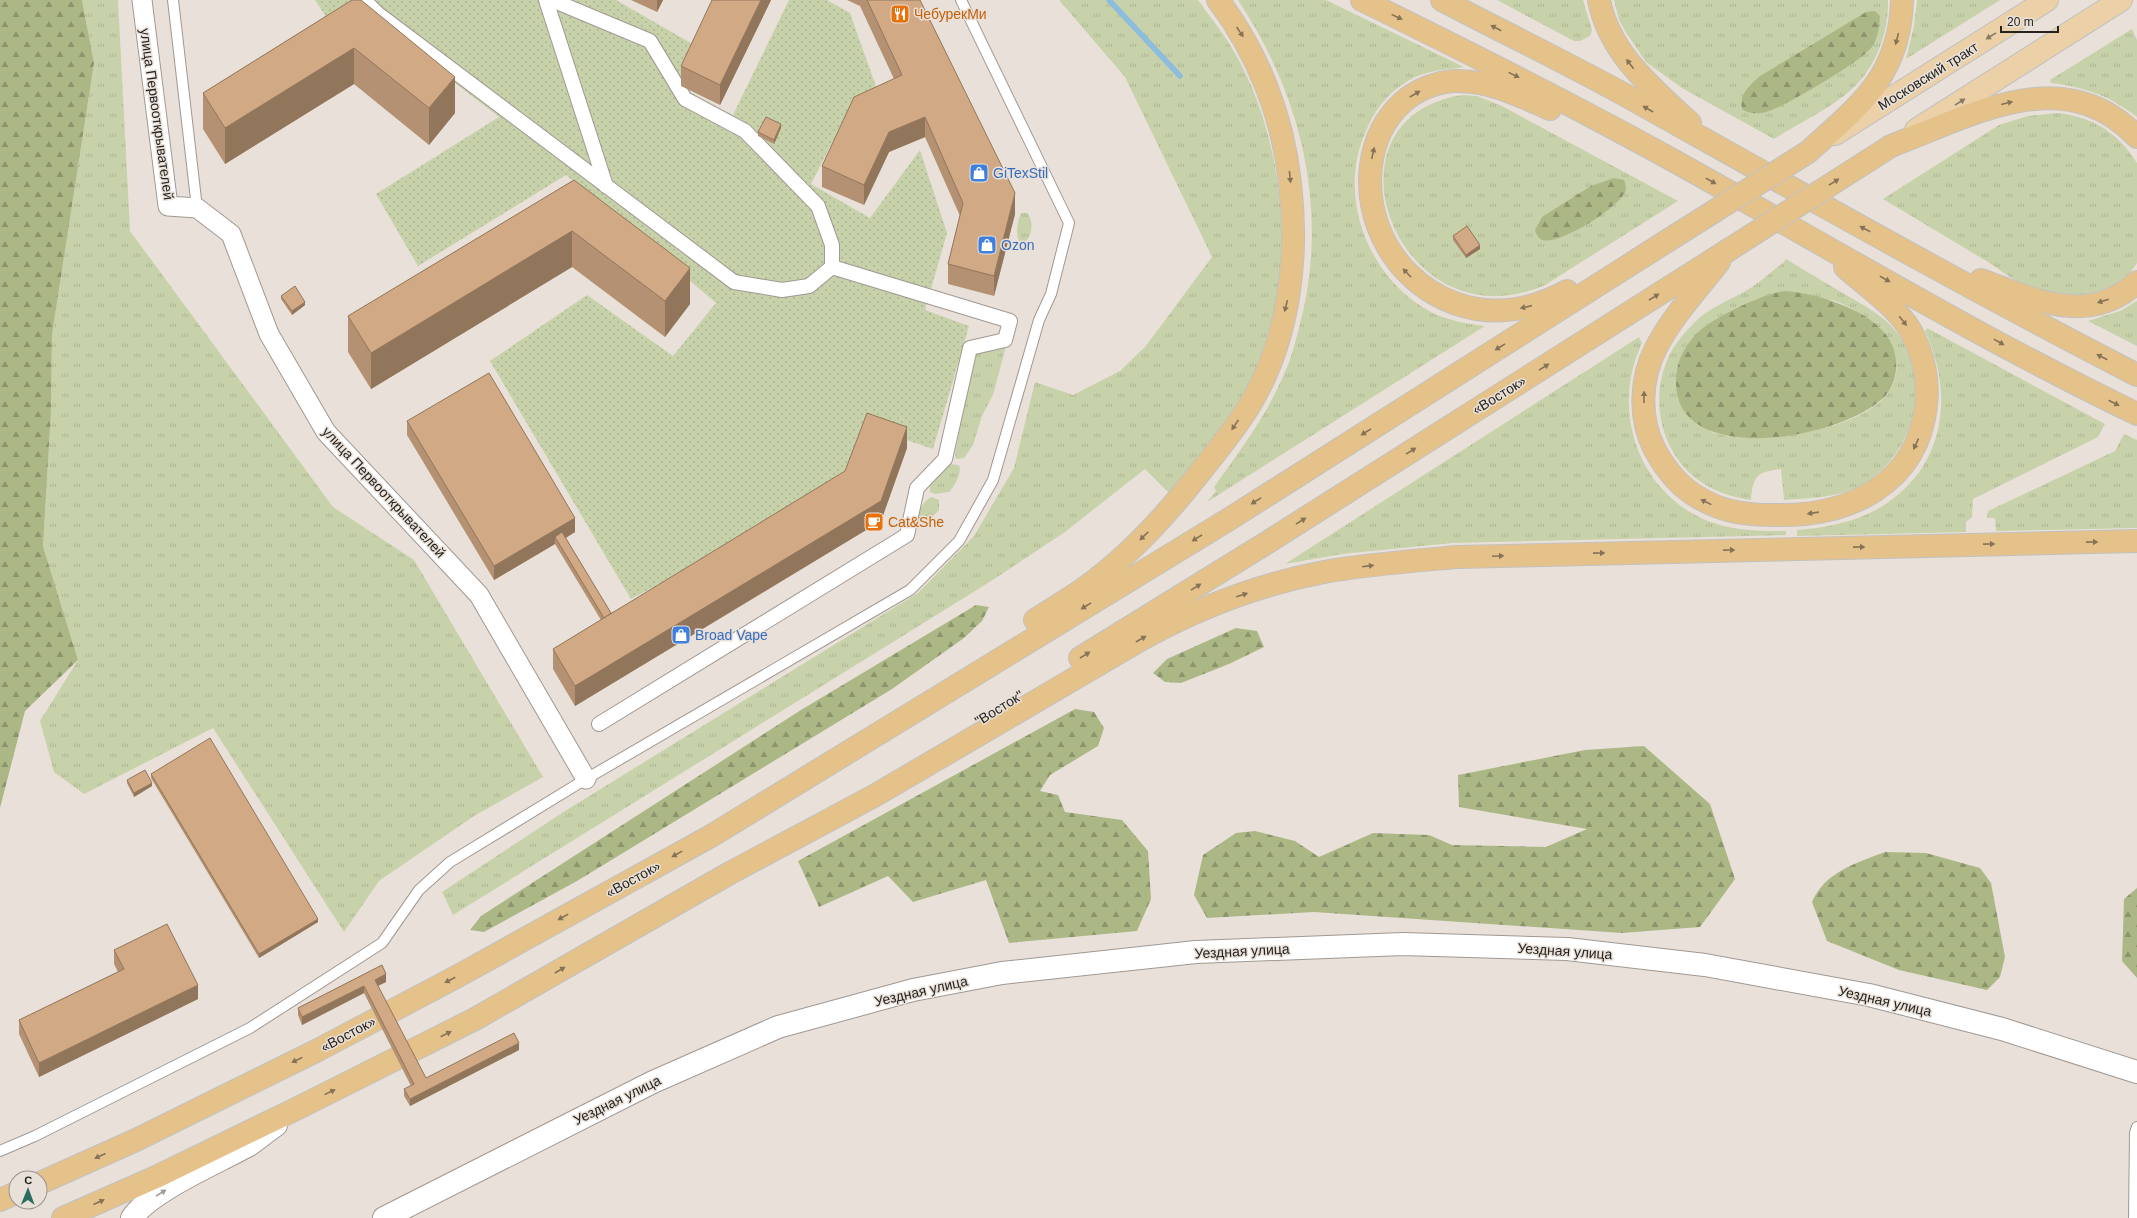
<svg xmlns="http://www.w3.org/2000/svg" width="2137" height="1218" font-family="Helvetica,sans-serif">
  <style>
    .grass { fill: url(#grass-tufts); fill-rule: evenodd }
    .forest { fill: url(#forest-firs) }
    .park { fill: url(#park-dots) }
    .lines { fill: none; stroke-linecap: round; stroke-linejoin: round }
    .stream { stroke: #8dbdde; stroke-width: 5.5 }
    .service-casing { stroke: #a09892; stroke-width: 12 }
    .pedestrian-casing { stroke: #a09892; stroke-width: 16 }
    .minor-casing { stroke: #a09892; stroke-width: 21 }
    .tertiary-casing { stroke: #a09892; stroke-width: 24 }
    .primary-casing { stroke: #c2c1c1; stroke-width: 24 }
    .trunk-casing { stroke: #c2c1c1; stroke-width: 24 }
    .service { stroke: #fff; stroke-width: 10 }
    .pedestrian { stroke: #fff; stroke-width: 14 }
    .minor { stroke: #fff; stroke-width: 19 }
    .tertiary { stroke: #fff; stroke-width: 22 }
    .primary { stroke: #ecd1a8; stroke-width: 22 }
    .trunk { stroke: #e6c28b; stroke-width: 22 }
    .trunk-bridge-casing { stroke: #c2c1c1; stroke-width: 24; stroke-linecap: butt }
    .trunk-bridge { stroke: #e6c28b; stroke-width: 22 }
    .wall { fill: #b49172 }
    .shaded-wall { fill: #92765c }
    .building { fill: #d1a984; stroke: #92765c }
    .oneway { fill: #867256 }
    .oneway2 { fill: #887a64 }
    .oneway3 { fill: #9d9c9b }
    .labels { text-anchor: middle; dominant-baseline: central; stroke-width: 3; stroke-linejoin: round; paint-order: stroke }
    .food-label { font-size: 14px; fill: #c56008; stroke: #e9e1d9; text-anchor: start }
    .street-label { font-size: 14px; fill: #252320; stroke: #e9e1d9 }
    .shop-label { font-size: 14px; fill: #366cbe; stroke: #e9e1d9; text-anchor: start }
  </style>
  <defs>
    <pattern id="grass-tufts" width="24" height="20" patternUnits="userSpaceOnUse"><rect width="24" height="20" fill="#c8d2aa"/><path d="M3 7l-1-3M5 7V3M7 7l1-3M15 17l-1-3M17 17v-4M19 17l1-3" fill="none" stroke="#acb492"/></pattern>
    <pattern id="forest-firs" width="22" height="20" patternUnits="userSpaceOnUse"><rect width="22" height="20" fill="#acb786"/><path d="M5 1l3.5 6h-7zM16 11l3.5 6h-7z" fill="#8c946d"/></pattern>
    <pattern id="park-dots" width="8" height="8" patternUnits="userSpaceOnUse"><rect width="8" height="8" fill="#c8d2aa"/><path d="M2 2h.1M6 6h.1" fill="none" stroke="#acb492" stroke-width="1.8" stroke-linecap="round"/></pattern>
  </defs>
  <rect width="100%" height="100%" fill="#e9e1d9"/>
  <g class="grass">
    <path d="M82 0H118L130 231 333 507 414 560 543 777 474 816 379 881 344 932 213 728 84 794 54 772 40 721 78 660 43 546 51 412 52 335 94 63Z"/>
    <path d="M1059 0H1198C1211 18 1225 35 1236 55 1285 142 1298 271 1258 364 1237 412 1202 453 1169 493L1145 469 1065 532 988 583 453 915 442 892 565 811 918 593 974 536 1014 468 1035 382 1073 395 1120 371 1145 347 1212 257 1125 77Z"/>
    <path d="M1238 0H1326L1464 67C1445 70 1426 70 1408 81 1387 93 1374 111 1365 133 1336 200 1371 283 1435 314 1451 321 1468 324 1485 326L1207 502 1216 491 1214 487C1240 451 1267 415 1284 374 1291 360 1295 343 1299 328 1330 213 1303 98 1238 0Z"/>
    <path d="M1497 0H1583L1592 30 1590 36 1580 41H1574Z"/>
    <path d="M1614 0H1888C1889 35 1874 73 1845 95 1825 111 1796 125 1774 139L1682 88 1646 62 1625 31 1619 20Z"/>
    <path d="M1917 0H2000L1906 59 1914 26Z"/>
    <path d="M2132 29 2137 40V117C2111 96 2084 87 2051 83L2050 80Z"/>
    <path d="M1463 95 1477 96 1502 106 1678 201 1545 285C1398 349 1311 117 1463 95Z"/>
    <path d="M2058 113C2095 118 2117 132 2137 163V263C2116 297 2066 302 2032 289 2017 283 2002 271 1988 262 1953 241 1918 220 1883 199L1999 125 2028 116Z"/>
    <path d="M1021 213H1027C1034 220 1033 238 1023 243L1020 242C1015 235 1017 221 1021 213Z"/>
    <path d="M1786 259C1806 271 1827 284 1848 296 1865 306 1882 315 1895 330 1937 379 1913 461 1856 488 1834 498 1808 498 1784 500L1781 469C1757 472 1753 475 1751 500 1738 498 1725 495 1713 489 1666 466 1648 410 1666 363 1671 348 1683 334 1694 323 1709 307 1729 301 1747 290 1760 283 1772 271 1784 262ZM1756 299C1773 299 1790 300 1807 300 1815 300 1824 299 1831 300 1844 302 1880 325 1886 336 1892 348 1898 360 1896 374 1889 424 1788 439 1747 438 1735 438 1723 435 1711 432L1697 334 1709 325Z"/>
    <path d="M2137 301V346L2088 321 2120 311Z"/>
    <path d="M1927 328 2105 424 2098 437 1973 499 1972 517 1966 522V532L1797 536V530C1825 528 1856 522 1881 507 1945 468 1955 395 1925 331Z"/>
    <path d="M1639 337 1642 343C1610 410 1638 493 1708 521 1734 531 1759 531 1786 531V535L1452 543 1342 554 1285 564Z"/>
    <path d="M1006 346 993 395 982 416 973 445 964 458 956 459 955 454 973 358 977 352Z"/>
    <path d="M2124 434 2137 440V528L1996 531 1995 518H1987L1988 511 2115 451Z"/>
    <path d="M949 464 958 465 960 467C960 477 955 485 949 492L935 494 930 492V485Z"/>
    <path d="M932 497 939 500V510L926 523H919C916 514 922 501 932 497Z"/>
  </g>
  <g class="forest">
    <path d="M0 0H82L94 63 52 335 51 412 43 546 78 660 25 711 0 808Z"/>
    <path d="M1875 11 1880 16C1879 28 1878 39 1871 48 1857 64 1786 106 1766 112 1757 114 1749 114 1742 109 1739 94 1749 86 1760 76L1866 12Z"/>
    <path d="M1614 178 1624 180C1625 183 1626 187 1626 189 1623 206 1558 246 1542 240 1538 238 1536 234 1535 230L1542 217 1591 186Z"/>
    <path d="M1785 291C1816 293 1868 309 1887 336 1900 354 1900 383 1882 399 1836 442 1655 472 1678 365 1681 354 1688 343 1696 334 1713 318 1761 294 1785 291Z"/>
    <path d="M976 605 989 607 982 621 964 638 892 689 577 881 484 932 470 930 481 916 801 710Z"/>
    <path d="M1236 628 1257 631 1264 647 1229 664 1181 683 1165 682 1153 673 1167 659Z"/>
    <path d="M1075 709 1094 712 1104 728 1098 746 1050 775 1040 791 1058 795 1065 812 1122 820 1148 851 1151 899 1137 931 1009 943 986 880 913 902 888 876 819 907 798 861Z"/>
    <path d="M1644 746 1710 804 1735 879 1700 927 1622 933 1314 912 1207 918 1194 895 1203 855 1236 833 1255 831 1295 841 1319 857 1373 833 1429 835 1452 845 1546 847 1587 829 1459 807 1458 775 1585 750Z"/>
    <path d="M1885 852 1926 853 1980 868 1991 883 2005 957 2000 977 1987 990 1899 970 1827 941 1812 902C1825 872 1856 863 1885 852Z"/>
    <path d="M2137 888V978L2122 961 2124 899Z"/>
  </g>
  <path class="park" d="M315 0H616L696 46 679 86 733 115 789 0H827L850 13 879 95 847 113 811 184 870 218 920 150 947 233 925 310 969 326 933 449 862 425 839 488 631 599 490 361 587 295 673 356 716 303 566 175 418 266 376 194 499 117 367 15 336 32Z"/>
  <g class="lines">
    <path class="stream" d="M1109 0 1180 76"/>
    <g class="service-casing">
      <g id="service">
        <path d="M173 0 197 208"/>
        <path d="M0 1151 35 1136 250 1028 382 943 419 890 450 862 586 779 910 590 959 541 993 480 1039 320 1051 294 1069 223 961 0"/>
        <path d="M2134 1218 2135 1133 2137 1127"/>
      </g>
    </g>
    <g class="pedestrian-casing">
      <g id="pedestrian">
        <path d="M364 0 377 13 734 282 782 290 809 286 832 267V245L818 206 745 131 685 99 650 41 552 0"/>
        <path d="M546 0 606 186"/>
        <path d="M599 724 907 535 917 488 945 459 970 348 1005 340 1010 321 832 267"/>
      </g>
    </g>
    <g class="minor-casing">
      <path id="minor" d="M142 0 168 206 197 208 231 234 269 334 326 432 479 595 586 779"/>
    </g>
    <g class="tertiary-casing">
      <g id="tertiary">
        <path d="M132 1218C150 1191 219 1162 249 1145 258 1139 267 1131 276 1125"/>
        <path d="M384 1218 653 1082 778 1027 913 990 1002 973 1196 952 1403 944 1567 949 1705 965 1869 995 2002 1029 2137 1072"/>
      </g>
    </g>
    <g class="primary-casing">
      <g id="primary">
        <path d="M1916 130 2121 0"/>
        <path d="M1835 134 2047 0"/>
      </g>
    </g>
    <g class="trunk-casing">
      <g id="trunk">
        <path d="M1362 0C1468 52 1573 105 1676 162 1829 247 1979 338 2137 414"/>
        <path d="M1442 0C1503 32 1565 62 1625 95 1795 190 1964 286 2137 375"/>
        <path d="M1599 0C1609 53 1652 88 1690 123"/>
        <path d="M1550 109C1520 96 1489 80 1455 81 1436 82 1417 90 1403 102 1384 119 1374 141 1371 166 1361 249 1432 322 1516 309 1534 306 1551 300 1567 291"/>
        <path d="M1891 146C1973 115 2064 61 2137 137"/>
        <path d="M1808 152C1860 105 1900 76 1902 0"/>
        <path d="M1719 262C1697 290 1672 317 1656 348 1640 379 1639 418 1654 448 1665 469 1680 488 1701 499 1725 513 1749 515 1775 515 1848 517 1917 485 1926 406 1929 380 1923 354 1911 331 1896 306 1866 286 1845 267"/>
        <path d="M1981 280C2033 299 2089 327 2137 282"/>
        <path d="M1035 620C1051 610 1067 600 1082 590 1126 559 1164 518 1197 476 1215 454 1233 432 1248 408 1289 342 1299 259 1290 183 1283 117 1258 53 1218 0"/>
        <path d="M1080 658 1268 542 1730 249"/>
        <path d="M40 1183 136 1140 318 1050 458 976 711 836 1231 518 1675 236"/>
        <path d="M0 1200 16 1193"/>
        <path d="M63 1218 156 1177 300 1107 475 1019 730 873 874 796 1142 639C1198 608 1261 584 1324 572 1368 564 1413 561 1458 557L2137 541"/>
      </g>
    </g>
    <use href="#service" class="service"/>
    <use href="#pedestrian" class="pedestrian"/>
    <use href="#minor" class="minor"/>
    <use href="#tertiary" class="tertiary"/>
    <use href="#primary" class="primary"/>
    <use href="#trunk" class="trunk"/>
    <g class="trunk-bridge-casing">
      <g id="trunk-bridge">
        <path d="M1675 236 1808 152"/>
        <path d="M1730 249 1891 146"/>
      </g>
    </g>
    <use href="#trunk-bridge" class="trunk-bridge"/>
  </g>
  <g class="wall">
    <path d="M352 0 455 113 429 145 354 84 225 164 203 129V93Z"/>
    <path d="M631 0H663L657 12Z"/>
    <path d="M771 0 720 105 681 86V66Z"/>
    <path d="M847 0H920L1015 214 994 296 948 284V264L960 216 925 137 889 152 864 205 822 187V166L894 79 860 6Z"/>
    <path d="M781 128 774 144 758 136V132Z"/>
    <path d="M574 180 690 304 665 337 572 267 371 389 348 352V316Z"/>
    <path d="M1453 236 1480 249 1466 258 1453 240Z"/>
    <path d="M281 296 305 305 292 315 281 299Z"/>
    <path d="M407 421 575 532 566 538 611 613 907 448 881 521 575 706 553 669V649L601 620 555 544 494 580 407 435Z"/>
    <path d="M151 774 318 922 259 958 151 778Z"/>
    <path d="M127 780 152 786 134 797 127 783Z"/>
    <path d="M114 950 198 999 39 1077 19 1034V1020L118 972 114 964Z"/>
    <path d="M382 965 386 982 378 986 426 1078 519 1050 410 1106 404 1096V1089L411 1086 364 993 302 1025 298 1015V1008Z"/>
  </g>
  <g class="shaded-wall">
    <path d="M657 0H663L657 12Z"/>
    <path d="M761 0H771L720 105V85Z"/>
    <path d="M354 48V84L225 164V128Z"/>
    <path d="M455 77V113L429 145V108Z"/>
    <path d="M925 117V137L889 152 864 205V185L889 132Z"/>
    <path d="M781 124V128L774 144V140Z"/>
    <path d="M1015 193V214L994 296V276Z"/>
    <path d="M572 231V267L371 389V353Z"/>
    <path d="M1480 245V249L1466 258V255Z"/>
    <path d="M690 268V304L665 337V301Z"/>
    <path d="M305 302V305L292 315V311Z"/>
    <path d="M907 427V448L881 521 575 706V686Z"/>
    <path d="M575 518V532L558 542 555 537V544L494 580V566Z"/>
    <path d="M152 783V786L134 797V793Z"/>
    <path d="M318 919V922L259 958V954Z"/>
    <path d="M386 974V982L375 987V980Z"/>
    <path d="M198 985V999L39 1077V1063Z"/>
    <path d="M364 986V993L302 1025V1017Z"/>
    <path d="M519 1043V1050L410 1106V1099Z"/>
  </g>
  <g class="building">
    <path d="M352 0H361L455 77 429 108 354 48 225 128 203 93Z"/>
    <path d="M712 0H761L720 85 681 66Z"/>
    <path d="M867 0H920L1015 193 994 276 948 264 963 203 925 117 889 132 864 185 822 166 854 97 902 75Z"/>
    <path d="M766 117 781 124 774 140 758 132Z"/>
    <path d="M574 180 690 268 665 301 572 231 371 353 348 316Z"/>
    <path d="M1467 226 1480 245 1466 255 1453 236Z"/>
    <path d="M295 286 305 302 292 311 281 296Z"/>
    <path d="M489 373 575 518 494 566 407 421Z"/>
    <path d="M867 413 907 427 881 501 575 686 553 649 845 471Z"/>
    <path d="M562 532 611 613 604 618 555 537Z"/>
    <path d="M210 738 318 919 259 954 151 774Z"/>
    <path d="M145 770 152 783 134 793 127 780Z"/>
    <path d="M167 924 198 985 39 1063 19 1020 124 969 114 950Z"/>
    <path d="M382 965 386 974 375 980 426 1078 514 1033 519 1043 410 1099 404 1089 414 1084 364 986 302 1017 298 1008Z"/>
  </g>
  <defs><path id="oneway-solid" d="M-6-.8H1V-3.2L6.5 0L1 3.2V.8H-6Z"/></defs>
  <g class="oneway">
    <use href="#oneway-solid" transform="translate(1397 17) rotate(26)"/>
    <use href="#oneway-solid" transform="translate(1496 28) rotate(-152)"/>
    <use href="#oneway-solid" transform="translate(1240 32) rotate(56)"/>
    <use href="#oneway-solid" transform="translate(1897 39) rotate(104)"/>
    <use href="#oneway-solid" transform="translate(1630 64) rotate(-127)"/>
    <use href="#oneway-solid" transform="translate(1514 75) rotate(26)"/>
    <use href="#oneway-solid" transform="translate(1415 94) rotate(-30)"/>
    <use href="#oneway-solid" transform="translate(2007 103) rotate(-14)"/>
    <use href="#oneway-solid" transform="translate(1648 109) rotate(-150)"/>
    <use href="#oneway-solid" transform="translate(1373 153) rotate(-78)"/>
    <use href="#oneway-solid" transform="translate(1290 177) rotate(84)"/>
    <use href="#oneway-solid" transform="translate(1711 181) rotate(29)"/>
    <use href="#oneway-solid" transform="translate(1834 182) rotate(-32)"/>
    <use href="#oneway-solid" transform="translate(1865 229) rotate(-152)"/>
    <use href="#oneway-solid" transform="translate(1407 273) rotate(-134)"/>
    <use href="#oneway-solid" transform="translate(1885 279) rotate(29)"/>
    <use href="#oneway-solid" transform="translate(1654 297) rotate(-32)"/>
    <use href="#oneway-solid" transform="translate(2103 301) rotate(162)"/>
    <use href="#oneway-solid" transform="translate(1286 306) rotate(104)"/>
    <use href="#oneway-solid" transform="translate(1526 307) rotate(167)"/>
    <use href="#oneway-solid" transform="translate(1903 321) rotate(52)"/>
    <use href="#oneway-solid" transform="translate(1999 342) rotate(29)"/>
    <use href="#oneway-solid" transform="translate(1500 347) rotate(148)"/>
    <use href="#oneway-solid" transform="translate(2102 357) rotate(-153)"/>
    <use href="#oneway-solid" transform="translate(1544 367) rotate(-32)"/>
    <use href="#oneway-solid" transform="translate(1644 397) rotate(-89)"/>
    <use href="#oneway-solid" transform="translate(2114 403) rotate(27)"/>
    <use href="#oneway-solid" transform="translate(1235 425) rotate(124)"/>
    <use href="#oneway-solid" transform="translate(1366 432) rotate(148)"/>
    <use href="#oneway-solid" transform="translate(1916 444) rotate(115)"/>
    <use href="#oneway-solid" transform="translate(1411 451) rotate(-32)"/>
    <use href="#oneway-solid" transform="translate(1256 501) rotate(148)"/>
    <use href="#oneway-solid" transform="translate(1706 502) rotate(-154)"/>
    <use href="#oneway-solid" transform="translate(1813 513) rotate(172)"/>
    <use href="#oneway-solid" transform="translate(1301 521) rotate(-32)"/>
    <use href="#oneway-solid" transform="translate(1144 536) rotate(136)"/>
    <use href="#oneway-solid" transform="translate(1197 538) rotate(148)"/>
    <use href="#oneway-solid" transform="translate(2092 542) rotate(-1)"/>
    <use href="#oneway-solid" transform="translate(1989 544) rotate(-1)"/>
    <use href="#oneway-solid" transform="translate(1859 547) rotate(-1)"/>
    <use href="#oneway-solid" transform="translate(1729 550) rotate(-1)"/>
    <use href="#oneway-solid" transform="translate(1599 553) rotate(-1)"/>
    <use href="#oneway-solid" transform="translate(1498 556) rotate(-2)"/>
    <use href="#oneway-solid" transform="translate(1368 566) rotate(-7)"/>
    <use href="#oneway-solid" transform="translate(1196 587) rotate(-32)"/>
    <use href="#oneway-solid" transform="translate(1242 595) rotate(-17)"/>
    <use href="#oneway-solid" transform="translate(1086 606) rotate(148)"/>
    <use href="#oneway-solid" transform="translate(1141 639) rotate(-30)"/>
    <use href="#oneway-solid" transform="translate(1085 655) rotate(-32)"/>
    <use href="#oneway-solid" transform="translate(677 854) rotate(151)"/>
    <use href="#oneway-solid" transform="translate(563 917) rotate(151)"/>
    <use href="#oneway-solid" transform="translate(560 970) rotate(-30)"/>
    <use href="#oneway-solid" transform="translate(450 980) rotate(152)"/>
    <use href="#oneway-solid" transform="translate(446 1034) rotate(-27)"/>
    <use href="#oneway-solid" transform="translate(297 1060) rotate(154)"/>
    <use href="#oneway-solid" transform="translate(330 1092) rotate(-26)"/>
    <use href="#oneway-solid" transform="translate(100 1156) rotate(156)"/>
    <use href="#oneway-solid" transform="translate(99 1202) rotate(-24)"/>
  </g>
  <g class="oneway2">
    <use href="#oneway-solid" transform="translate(1991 36) rotate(148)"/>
    <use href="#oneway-solid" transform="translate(1960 102) rotate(-32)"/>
  </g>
  <use class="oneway3" href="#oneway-solid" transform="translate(161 1193) rotate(-32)"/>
  <defs>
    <g id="restaurant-square" transform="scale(1)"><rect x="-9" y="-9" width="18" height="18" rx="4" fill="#e8710a" stroke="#e9e1d9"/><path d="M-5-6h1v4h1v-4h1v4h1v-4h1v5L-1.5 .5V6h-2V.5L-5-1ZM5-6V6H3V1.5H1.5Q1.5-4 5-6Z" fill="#fff"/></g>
    <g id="shop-square" transform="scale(1)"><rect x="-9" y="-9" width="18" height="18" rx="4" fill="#3f7fe0" stroke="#e9e1d9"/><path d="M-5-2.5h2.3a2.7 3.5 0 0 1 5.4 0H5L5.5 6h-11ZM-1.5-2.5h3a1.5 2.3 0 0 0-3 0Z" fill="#fff"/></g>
    <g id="cafe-square" transform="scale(1)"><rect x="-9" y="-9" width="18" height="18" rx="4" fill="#e8710a" stroke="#e9e1d9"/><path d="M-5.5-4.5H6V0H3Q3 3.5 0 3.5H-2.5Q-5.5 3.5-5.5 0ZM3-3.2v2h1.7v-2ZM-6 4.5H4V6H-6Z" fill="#fff"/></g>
  </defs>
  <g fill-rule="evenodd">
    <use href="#restaurant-square" x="900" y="14"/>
    <use href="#shop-square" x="979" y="173"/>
    <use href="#shop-square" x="987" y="245"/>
    <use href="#cafe-square" x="874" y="522"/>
    <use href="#shop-square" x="681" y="635"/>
  </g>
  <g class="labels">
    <g class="food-label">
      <text x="914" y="14">ЧебурекМи</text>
      <text x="888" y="522">Cat&amp;She</text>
    </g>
    <g class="street-label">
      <text transform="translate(1928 76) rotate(-32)">Московский тракт</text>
      <text transform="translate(157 114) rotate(82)">улица Первооткрывателей</text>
      <text transform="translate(1499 395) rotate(-32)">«Восток»</text>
      <text transform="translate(384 492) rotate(47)">улица Первооткрывателей</text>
      <text transform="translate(999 708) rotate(-32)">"Восток"</text>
      <text transform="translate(633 879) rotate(-29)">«Восток»</text>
      <text transform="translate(1242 951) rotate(-3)">Уездная улица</text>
      <text transform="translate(1565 951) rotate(4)">Уездная улица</text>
      <text transform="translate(921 991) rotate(-13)">Уездная улица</text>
      <text transform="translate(1885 1001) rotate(13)">Уездная улица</text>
      <text transform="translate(348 1034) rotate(-28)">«Восток»</text>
      <text transform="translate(617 1100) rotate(-26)">Уездная улица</text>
    </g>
    <g class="shop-label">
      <text x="993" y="173">GiTexStil</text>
      <text x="1001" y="245">Ozon</text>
      <text x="695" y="635">Broad Vape</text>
    </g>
  </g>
  <g transform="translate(28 1190) rotate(1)"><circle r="19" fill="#e9e1d9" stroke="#9b958f"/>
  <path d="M0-3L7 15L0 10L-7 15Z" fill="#2a6e60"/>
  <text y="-6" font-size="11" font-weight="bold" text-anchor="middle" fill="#252320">С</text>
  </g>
  <path d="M2001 26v6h57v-6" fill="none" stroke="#252320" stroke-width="2"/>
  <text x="2007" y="26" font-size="12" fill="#252320" stroke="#e9e1d9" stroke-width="3" paint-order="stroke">20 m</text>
</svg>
